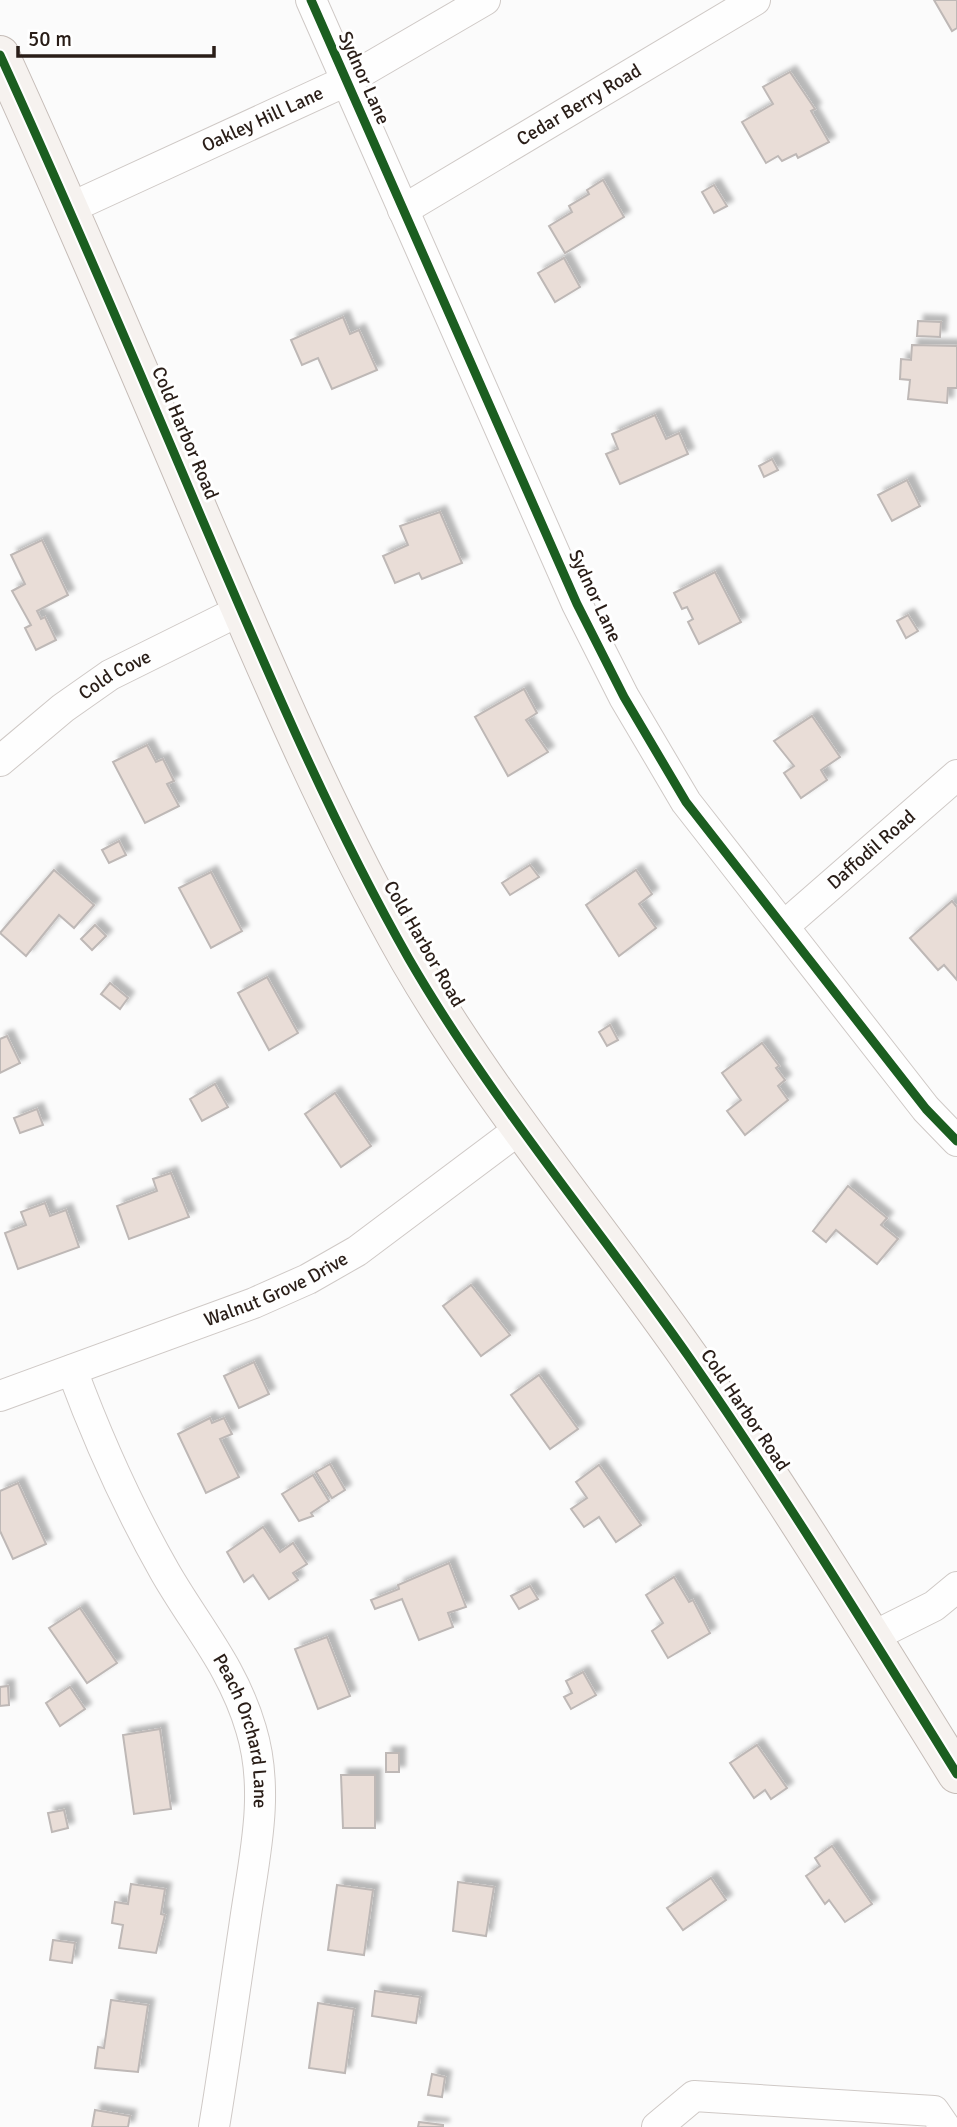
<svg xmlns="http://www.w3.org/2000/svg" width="957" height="2127" font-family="Signika,sans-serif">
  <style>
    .building { fill: #e9ddd7; stroke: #beb8b6; stroke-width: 2; filter: url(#shadow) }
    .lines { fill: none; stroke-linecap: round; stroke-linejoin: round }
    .minor-casing { stroke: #cfc9c6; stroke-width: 32 }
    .major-casing { stroke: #c5bcb7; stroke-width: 40 }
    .minor { stroke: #fefefe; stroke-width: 30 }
    .major { stroke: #f6f2ef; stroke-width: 38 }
    .cycleway-casing { stroke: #fff; stroke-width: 13 }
    .cycleway { stroke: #1b5e20; stroke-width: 9 }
    .labels { text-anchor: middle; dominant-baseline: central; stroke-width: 6; stroke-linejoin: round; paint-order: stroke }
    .street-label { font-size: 19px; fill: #291d17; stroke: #fff }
  </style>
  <defs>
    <filter id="shadow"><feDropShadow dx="6" dy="-6" stdDeviation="2" flood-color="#0004"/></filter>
  </defs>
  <rect width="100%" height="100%" fill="#fbfbfb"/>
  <g class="building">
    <path d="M934 0H957V28L952 31Z"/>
    <path d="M790 72 815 109 811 111 829 142 798 158 796 154 782 161 778 156 766 163 742 122 773 104 763 87Z"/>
    <path d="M603 180 624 217 565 253 549 226 572 212 569 206 589 194 587 190Z"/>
    <path d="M714 185 727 206 714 213 702 192Z"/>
    <path d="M564 258 580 287 555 302 538 273Z"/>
    <path d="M343 317 350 334 359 330 377 370 332 389 318 358 302 365 291 340Z"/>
    <path d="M918 321 941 322 940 337 917 336Z"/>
    <path d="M912 345 957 346V388H948L947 403 908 399 910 380 900 379 901 359 911 360Z"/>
    <path d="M655 415 666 439 679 433 688 454 620 484 606 454 618 449 612 434Z"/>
    <path d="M772 459 778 470 764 477 759 466Z"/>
    <path d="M907 480 920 506 892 521 878 495Z"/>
    <path d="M440 512 462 563 422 579 419 573 395 583 383 556 408 545 400 526Z"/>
    <path d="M42 540 68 595 37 611 41 619 45 617 56 640 36 650 25 628 31 625 12 591 25 584 11 555Z"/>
    <path d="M715 572 741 622 699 644 688 622 693 619 687 607 682 609 674 593Z"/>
    <path d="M908 615 918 631 906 638 897 621Z"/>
    <path d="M524 689 537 713 526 720 548 752 508 776 475 717Z"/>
    <path d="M812 716 840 757 821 770 827 780 801 798 784 773 794 766 774 741Z"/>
    <path d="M147 745 156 762 163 759 174 781 167 784 179 806 145 823 113 762Z"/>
    <path d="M119 841 126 855 109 863 102 850Z"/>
    <path d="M530 865 539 877 510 895 502 883Z"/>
    <path d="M54 870 94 905 74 928 59 915 26 956 0 933Z"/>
    <path d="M636 870 652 894 639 904 656 928 619 956 586 905Z"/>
    <path d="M211 872 242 931 211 948 179 888Z"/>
    <path d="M952 901 957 907V980L944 965 938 970 910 938Z"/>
    <path d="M95 925 106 936 92 950 81 939Z"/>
    <path d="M267 977 298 1033 269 1050 238 993Z"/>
    <path d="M110 983 128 998 120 1009 101 994Z"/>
    <path d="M610 1025 618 1040 607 1046 599 1032Z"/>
    <path d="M7 1036 20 1063 0 1073V1039Z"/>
    <path d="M762 1043 779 1066 776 1068 785 1080 778 1086 788 1100 745 1135 727 1111 741 1100 722 1073Z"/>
    <path d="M215 1084 228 1107 202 1121 190 1099Z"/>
    <path d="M335 1093 371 1146 341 1167 305 1114Z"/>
    <path d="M37 1109 43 1125 20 1133 14 1118Z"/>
    <path d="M171 1173 189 1217 129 1239 117 1206 157 1191 153 1179Z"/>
    <path d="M848 1186 887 1218 881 1225 898 1239 877 1264 836 1230 826 1242 813 1231Z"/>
    <path d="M45 1203 50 1216 66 1210 79 1247 18 1269 5 1233 26 1225 21 1212Z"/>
    <path d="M471 1285 510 1335 481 1356 443 1306Z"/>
    <path d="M254 1362 269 1394 239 1408 224 1376Z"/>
    <path d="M539 1375 578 1429 550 1449 511 1395Z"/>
    <path d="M210 1418 212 1423 224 1418 232 1434 220 1439 239 1477 206 1493 178 1434Z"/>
    <path d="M330 1464 345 1490 332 1498 316 1472Z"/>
    <path d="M599 1465 641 1525 616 1542 599 1517 584 1527 571 1509 587 1498 576 1482Z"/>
    <path d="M313 1475 329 1501 311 1513 313 1516 299 1521 282 1494Z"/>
    <path d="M18 1483 46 1544 13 1559 0 1531V1491Z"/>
    <path d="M263 1527 280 1552 293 1543 307 1564 293 1573 298 1580 269 1599 253 1575 244 1582 227 1552Z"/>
    <path d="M449 1563 466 1607 448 1613 453 1627 419 1640 402 1599 375 1609 371 1600 399 1589 398 1585Z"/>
    <path d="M674 1577 689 1602 693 1600 710 1633 668 1658 652 1631 663 1623 646 1595Z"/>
    <path d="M530 1586 538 1599 519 1609 511 1596Z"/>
    <path d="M80 1608 117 1663 87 1683 49 1628Z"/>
    <path d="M327 1637 350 1696 318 1709 295 1649Z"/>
    <path d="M583 1672 596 1695 571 1709 564 1697 572 1693 566 1681Z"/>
    <path d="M8 1686 9 1705 0 1706V1687Z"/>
    <path d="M70 1687 85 1709 60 1726 46 1703Z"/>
    <path d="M160 1729 171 1809 134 1814 123 1735Z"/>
    <path d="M757 1745 787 1788 771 1799 765 1790 754 1798 730 1763Z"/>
    <rect x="386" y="1753" width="13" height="19"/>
    <path d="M341 1775H375V1828H343Z"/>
    <path d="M64 1810 68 1828 52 1832 48 1813Z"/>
    <path d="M832 1846 872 1904 845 1922 829 1900 825 1904 806 1876 820 1866 815 1858Z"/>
    <path d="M711 1878 726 1900 683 1930 667 1908Z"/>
    <path d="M458 1882 494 1887 486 1936 453 1931Z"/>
    <path d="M131 1884 165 1889 161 1914 165 1915 156 1953 119 1948 123 1925 112 1923 115 1902 128 1904Z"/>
    <path d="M337 1885 373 1890 364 1955 328 1950Z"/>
    <path d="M53 1940 75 1943 72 1963 50 1960Z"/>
    <path d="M375 1991 420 1997 416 2023 372 2016Z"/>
    <path d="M111 2000 148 2005 138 2072 95 2068 98 2047 104 2048Z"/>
    <path d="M318 2003 354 2009 345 2073 309 2068Z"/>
    <path d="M432 2074 445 2077 442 2097 428 2095Z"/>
    <path d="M95 2110 130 2116 128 2127H92Z"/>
    <path d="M419 2122 443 2125V2127H418Z"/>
  </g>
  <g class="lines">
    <g class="minor-casing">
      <g id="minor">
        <path d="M311 0 577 604 624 697 686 802 926 1109 957 1141"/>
        <path id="s1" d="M70 208 346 81 485 0"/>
        <path id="s2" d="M403 210 755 0"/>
        <path id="s3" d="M0 761 63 708 110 675 241 610"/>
        <path id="s4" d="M784 926 957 775"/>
        <path id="s5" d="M72 1370C98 1440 128 1507 165 1572 196 1626 233 1667 251 1729 271 1794 253 1862 244 1928 234 1994 225 2061 214 2127"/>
        <path id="s6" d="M0 1396 254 1303 308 1279 357 1251 521 1128"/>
        <path d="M870 1638 934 1606 957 1587"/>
        <path d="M657 2127 694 2096 934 2111 945 2127"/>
      </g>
    </g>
    <g class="major-casing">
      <path id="major" d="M0 55C70 208 136 363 202 519 266 668 329 818 409 959 490 1099 596 1224 689 1357 783 1492 870 1634 957 1774"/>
    </g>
    <use href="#minor" class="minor"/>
    <use href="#major" class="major"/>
    <g class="cycleway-casing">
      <g id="cycleway">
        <path d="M311 0 577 604 624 697 686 802 926 1109 957 1141"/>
        <path d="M0 55C70 208 136 363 202 519 266 668 329 818 409 959 490 1099 596 1224 689 1357 783 1492 870 1634 957 1774"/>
      </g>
    </g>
    <use href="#cycleway" class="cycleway"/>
  </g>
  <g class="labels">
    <g class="street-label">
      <text transform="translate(364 78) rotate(66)">Sydnor Lane</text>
      <text stroke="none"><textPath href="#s2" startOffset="205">Cedar Berry Road</textPath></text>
      <text stroke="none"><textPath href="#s1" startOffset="212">Oakley Hill Lane</textPath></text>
      <text transform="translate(185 433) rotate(67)">Cold Harbor Road</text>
      <text transform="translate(595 596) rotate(65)">Sydnor Lane</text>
      <text stroke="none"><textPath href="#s3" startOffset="144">Cold Cove</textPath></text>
      <text stroke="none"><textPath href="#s4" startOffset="116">Daffodil Road</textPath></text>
      <text transform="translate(424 944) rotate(60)">Cold Harbor Road</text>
      <text stroke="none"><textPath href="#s6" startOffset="296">Walnut Grove Drive</textPath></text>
      <text transform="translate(745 1410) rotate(56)">Cold Harbor Road</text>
      <text stroke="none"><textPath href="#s5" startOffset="402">Peach Orchard Lane</textPath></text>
    </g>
  </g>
  <path d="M18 46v10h196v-10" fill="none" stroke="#291d17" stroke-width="3.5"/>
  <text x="28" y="46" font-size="21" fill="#291d17" stroke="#ffffff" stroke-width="5" paint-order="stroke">50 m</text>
</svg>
